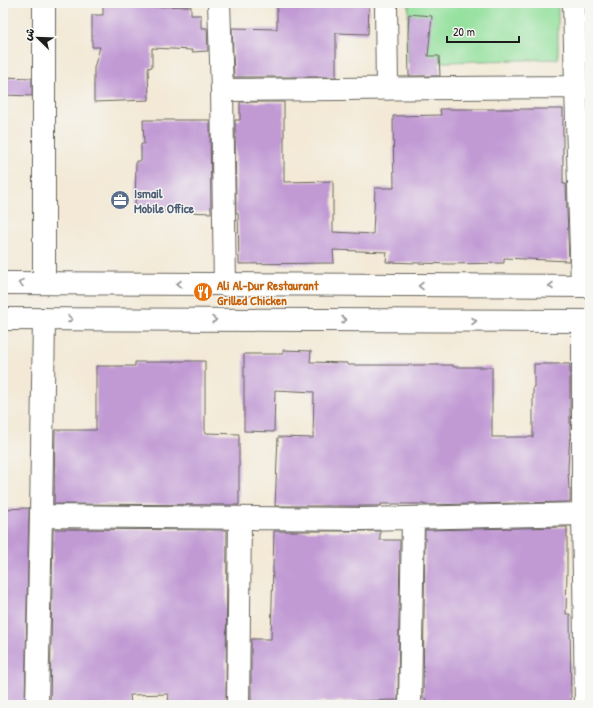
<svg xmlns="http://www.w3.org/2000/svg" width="593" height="708" font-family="'Patrick Hand','Playpen Sans Arabic',sans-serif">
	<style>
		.green { fill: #93e09c; stroke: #587e5c }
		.building { fill: #c19ad4 }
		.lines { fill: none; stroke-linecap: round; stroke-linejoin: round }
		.minor-casing { stroke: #67645d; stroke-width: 24 }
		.tertiary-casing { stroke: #67645d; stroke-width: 24 }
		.minor { stroke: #fff; stroke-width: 22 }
		.tertiary { stroke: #fff; stroke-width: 22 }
		.oneway { stroke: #999 }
		.labels { text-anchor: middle; stroke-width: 3; stroke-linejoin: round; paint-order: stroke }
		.service-label { font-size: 13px; font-weight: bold; fill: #4e5e75; stroke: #f6f6f2; text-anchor: start }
		.food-label { font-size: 13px; font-weight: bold; fill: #c56008; stroke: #f6f6f2; text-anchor: start }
	</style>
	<rect width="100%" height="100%" fill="#f6f6f2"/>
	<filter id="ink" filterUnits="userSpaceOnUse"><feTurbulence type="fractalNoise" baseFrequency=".025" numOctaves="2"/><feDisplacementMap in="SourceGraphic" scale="8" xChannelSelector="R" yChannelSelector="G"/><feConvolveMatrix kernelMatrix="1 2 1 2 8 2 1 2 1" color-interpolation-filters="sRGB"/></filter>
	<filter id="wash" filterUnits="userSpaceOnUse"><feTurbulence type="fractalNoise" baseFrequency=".012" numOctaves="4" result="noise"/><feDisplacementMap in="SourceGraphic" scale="16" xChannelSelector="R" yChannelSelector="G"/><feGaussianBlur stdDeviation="0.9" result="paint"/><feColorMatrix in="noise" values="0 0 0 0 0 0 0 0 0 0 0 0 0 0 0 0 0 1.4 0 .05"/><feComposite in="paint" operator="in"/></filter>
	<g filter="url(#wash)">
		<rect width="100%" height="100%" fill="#f3e9d6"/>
		<path class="green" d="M409,3H558V59L408,63L407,33Z"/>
		<g id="blocks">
			<path class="building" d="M103,3H152V7L191,6V15H201V28H207L208,51L192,52V50L152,48V67L148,68L149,100L94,102V68L100,47H92V15H103Z
				M277,3H369L368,34L336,33V77H234L232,28L277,29Z
				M409,14L432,16L428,56H439L440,76H409L408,33Z
				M3,77L32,78V96L3,95Z
				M240,102H284V182L333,181V232L373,234L375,188H394L393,116L441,115L440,109H563V184H566L569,261L504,258V263L449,264L386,262L387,252L333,250L334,263L239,264L238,213H236L235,120H240Z
				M143,120H210L211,213L135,210L136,161H141V144H144Z
				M283,350L311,351L310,362L347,363V365H453V367H492V437H533V387H534V364H570V433L568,469L569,489H570V502L424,505V504H381V506H275L278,437L313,438L314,392L275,390L274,432L244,431V354H283Z
				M174,361H205V433L239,434V505L54,504L55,430H96V366H135V362H174Z
				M29,508L25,705H3V509Z
				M567,527V572L566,614H570L571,705H426V699H423L425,530Z
				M53,529L227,530L226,705H169L168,694L130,695L131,705H50Z
				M274,531H380V540H400L398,700L319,702V703L251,702V639H271Z"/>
		</g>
	</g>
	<g filter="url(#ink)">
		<use href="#blocks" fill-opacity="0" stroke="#67645d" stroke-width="1"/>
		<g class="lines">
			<g class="minor-casing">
				<path id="minor" d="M219,3L222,90L225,285
					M386,3L387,89
					M574,3L576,87L582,286
					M222,90L576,87
					M44,283V3
					M583,321V514L586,705
					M41,516L364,519L583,514
					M37,705L41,516L44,319
					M238,705L240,518
					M410,705L413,518"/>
			</g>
			<g class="tertiary-casing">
				<path id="tertiary" d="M3,283L590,286
					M3,319L590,321"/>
			</g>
			<use href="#minor" class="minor"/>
			<use href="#tertiary" class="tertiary"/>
		</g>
		<defs><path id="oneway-chevron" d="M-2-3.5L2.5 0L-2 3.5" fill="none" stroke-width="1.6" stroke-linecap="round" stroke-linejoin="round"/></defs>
		<g class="oneway">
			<use href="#oneway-chevron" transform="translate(21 283) rotate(-180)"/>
			<use href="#oneway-chevron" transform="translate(179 284) rotate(-180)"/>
			<use href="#oneway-chevron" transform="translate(421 286) rotate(-180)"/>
			<use href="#oneway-chevron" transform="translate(551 286) rotate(-180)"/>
			<use href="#oneway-chevron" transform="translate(70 319)"/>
			<use href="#oneway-chevron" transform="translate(214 320)"/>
			<use href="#oneway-chevron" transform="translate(344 320)"/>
			<use href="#oneway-chevron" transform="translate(474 321)"/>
		</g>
	</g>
	<defs>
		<g id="office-disc" transform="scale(1)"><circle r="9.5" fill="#5c6f8a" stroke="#f6f6f2"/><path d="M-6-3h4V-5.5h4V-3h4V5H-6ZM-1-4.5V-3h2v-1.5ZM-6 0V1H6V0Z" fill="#fff"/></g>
		<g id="restaurant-disc" transform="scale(1)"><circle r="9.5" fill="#e8710a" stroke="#f6f6f2"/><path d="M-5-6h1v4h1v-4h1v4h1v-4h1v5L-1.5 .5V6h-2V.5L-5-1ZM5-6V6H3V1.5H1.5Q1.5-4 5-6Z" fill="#fff"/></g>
	</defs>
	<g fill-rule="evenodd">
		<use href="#office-disc" x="120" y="200"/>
		<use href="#restaurant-disc" x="203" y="292"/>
	</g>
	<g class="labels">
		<g class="service-label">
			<text x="134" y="198">Ismail<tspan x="134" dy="15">Mobile Office</tspan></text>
		</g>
		<g class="food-label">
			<text x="217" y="290">Ali Al-Dur Restaurant<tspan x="217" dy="15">Grilled Chicken</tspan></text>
		</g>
	</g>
	<rect width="593" height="708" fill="none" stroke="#f6f6f2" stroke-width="16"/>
	<g transform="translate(38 38) rotate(293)" stroke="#f6f6f2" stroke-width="3" paint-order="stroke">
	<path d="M0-3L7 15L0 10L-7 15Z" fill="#1c1c1c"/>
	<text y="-6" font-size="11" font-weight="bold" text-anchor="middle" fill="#1c1c1c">ش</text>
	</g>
	<path d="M447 36v6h72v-6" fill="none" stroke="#1c1c1c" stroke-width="2"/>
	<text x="453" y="36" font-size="12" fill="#1c1c1c" stroke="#f6f6f2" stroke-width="3" paint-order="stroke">20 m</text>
</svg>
